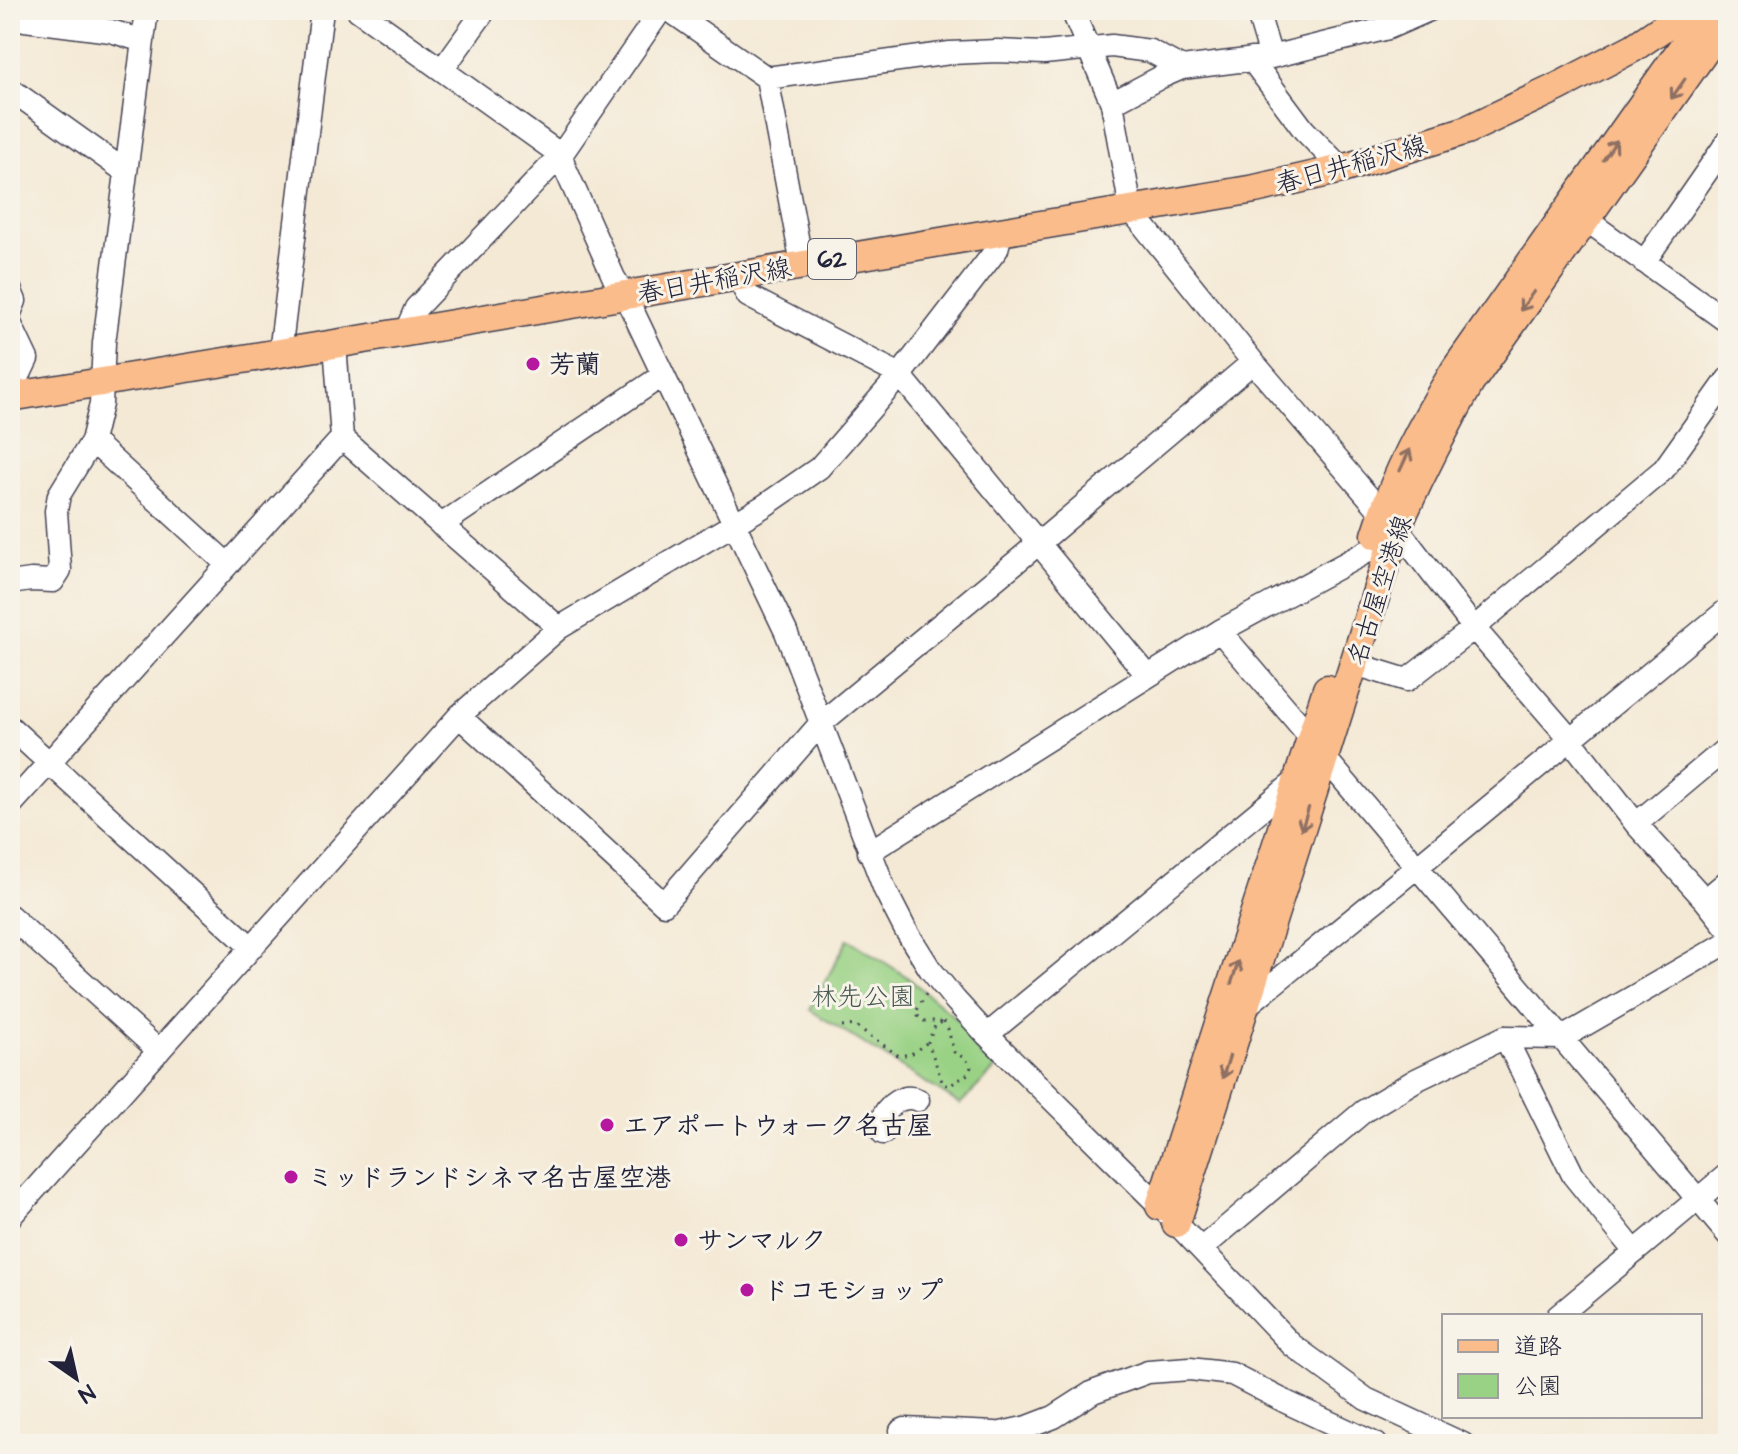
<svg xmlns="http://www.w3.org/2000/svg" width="1738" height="1454" font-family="'Architects Daughter','Klee One',sans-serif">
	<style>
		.green { fill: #9ad285; stroke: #5e7a60; stroke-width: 2 }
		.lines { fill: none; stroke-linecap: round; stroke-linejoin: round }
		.minor-casing { stroke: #424052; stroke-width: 25 }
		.major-casing { stroke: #424052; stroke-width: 31 }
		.path { stroke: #424052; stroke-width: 3; stroke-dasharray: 2 6; stroke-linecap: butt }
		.minor { stroke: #fff; stroke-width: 22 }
		.major { stroke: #fabc8b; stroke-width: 28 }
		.oneway { stroke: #8e6f63 }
		.poi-dot { fill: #b5179e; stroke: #f7f3e8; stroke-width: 3 }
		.labels { text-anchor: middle; stroke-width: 6; stroke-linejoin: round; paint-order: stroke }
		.shield { fill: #f7f3e8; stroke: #62616f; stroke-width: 2 }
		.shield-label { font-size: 24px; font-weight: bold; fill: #22223b }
		.street-label { font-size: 26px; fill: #22223b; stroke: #f7f3e8 }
		.poi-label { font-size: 26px; font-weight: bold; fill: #22223b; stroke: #f7f3e8; text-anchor: start }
		.park-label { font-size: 26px; fill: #465751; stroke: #f7f3e8 }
	</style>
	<rect width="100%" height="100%" fill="#f7f3e8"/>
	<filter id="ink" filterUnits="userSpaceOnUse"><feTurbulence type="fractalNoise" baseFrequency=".0125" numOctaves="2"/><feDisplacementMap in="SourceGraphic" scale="16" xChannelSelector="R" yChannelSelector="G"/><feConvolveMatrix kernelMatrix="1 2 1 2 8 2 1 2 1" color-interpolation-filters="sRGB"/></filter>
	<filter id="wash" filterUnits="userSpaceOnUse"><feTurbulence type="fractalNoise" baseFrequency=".006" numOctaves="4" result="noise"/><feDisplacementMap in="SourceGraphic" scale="32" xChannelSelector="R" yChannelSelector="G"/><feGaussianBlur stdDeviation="1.8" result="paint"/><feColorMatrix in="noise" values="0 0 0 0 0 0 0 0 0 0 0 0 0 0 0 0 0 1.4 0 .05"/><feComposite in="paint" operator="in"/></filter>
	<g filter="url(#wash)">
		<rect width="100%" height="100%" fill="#f4e9d5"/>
		<path class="green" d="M848,939L906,976L951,1014L1002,1062L960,1104L810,1010Z"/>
	</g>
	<g filter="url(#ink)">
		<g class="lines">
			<g class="minor-casing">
				<path id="minor" d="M358,10L561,155L416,308L406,331
					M661,10L561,155L565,168L614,278L625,295L786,632L885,890L905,929L930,969L955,1000L987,1035L1160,1206L1292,1345L1366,1399L1463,1444
					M669,10L767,78L950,53L997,51L1044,53L1112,46L1150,51L1182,68
					M1072,10L1112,103
					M1257,10L1271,57
					M25,20L111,31L143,41
					M1251,59L1304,130L1342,169
					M442,70L485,10
					M767,78L802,264
					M10,89L126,172
					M1585,219L1728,322
					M1644,262L1728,141
					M736,275L748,296L900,375L1148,676
					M10,289L15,301L10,313
					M10,323L27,359L17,380L18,395
					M280,353L322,10
					M342,438L559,628
					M92,441L227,564
					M1383,514L1253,362L1131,210L1112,103L1161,77L1182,68L1271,57L1388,28L1429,10
					M441,525L663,375
					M1397,528L1474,628L1570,739L1636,824L1705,900L1728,929
					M10,583L31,580L53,581L60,570L56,511L59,495L92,441L101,404L104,343L147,10
					M1220,631L1311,738
					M1355,664L1407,680L1474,628L1664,469L1728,379
					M459,716L559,628L764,506L819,468L900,375L997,249L1001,233
					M10,727L251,947
					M1325,758L1728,1235
					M10,806L342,438L335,344
					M1636,824L1728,747
					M869,852L1220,631L1372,549
					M1705,900L1728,881
					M10,916L159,1051
					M1245,1007L1418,866L1728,609
					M987,1035L1297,780
					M1505,1037L1573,1175L1635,1252
					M883,1133C882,1129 881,1124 882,1120C886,1105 904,1093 918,1100
					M10,1217L459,716L664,904L820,724L1039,543L1253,362
					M1201,1249L1364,1111L1416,1080L1505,1037L1562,1038L1728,942
					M1558,1316L1728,1174
					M907,1444L902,1441L901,1431L905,1429L995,1433
					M977,1444L980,1440L1001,1433L1028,1427L1054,1417L1093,1392L1148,1372L1190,1369L1232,1374L1286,1402L1376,1444"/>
			</g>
			<g class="major-casing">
				<path id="major" d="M10,397L335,344L1255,189L1342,169L1467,130L1558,87L1633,48L1689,10
					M1376,535C1395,475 1422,424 1455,370L1709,10
					M1160,1206L1327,689
					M1176,1223L1397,528C1419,478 1443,431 1470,383L1723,25"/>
			</g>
			<path class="path" d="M926,994L917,1010L918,1016L924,1021H940
				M944,1021L948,1029L954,1052L966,1059L971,1067L968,1074L949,1086L943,1084L928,1042L935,1026Z
				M842,1027L855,1025L899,1056L911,1054L928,1042"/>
			<use href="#minor" class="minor"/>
			<use href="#major" class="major"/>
		</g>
		<defs><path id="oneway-shaft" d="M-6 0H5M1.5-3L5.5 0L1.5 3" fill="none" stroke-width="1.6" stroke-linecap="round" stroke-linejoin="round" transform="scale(2)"/></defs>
		<g class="oneway">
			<use href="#oneway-shaft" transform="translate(1678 89) rotate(125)"/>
			<use href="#oneway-shaft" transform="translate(1610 150) rotate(-55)"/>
			<use href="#oneway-shaft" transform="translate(1527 301) rotate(125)"/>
			<use href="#oneway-shaft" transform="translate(1405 460) rotate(-65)"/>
			<use href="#oneway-shaft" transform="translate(1305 819) rotate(108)"/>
			<use href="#oneway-shaft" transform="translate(1235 972) rotate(-72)"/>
			<use href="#oneway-shaft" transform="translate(1226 1067) rotate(108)"/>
		</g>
	</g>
	<g class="poi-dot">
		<circle cx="533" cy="364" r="8"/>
		<circle cx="607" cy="1125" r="8"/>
		<circle cx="291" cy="1177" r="8"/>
		<circle cx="681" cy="1240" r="8"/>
		<circle cx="747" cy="1290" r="8"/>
	</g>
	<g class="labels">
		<rect class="shield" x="808" y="239" width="48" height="40" rx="6"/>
		<g class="shield-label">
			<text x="832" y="267">62</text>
		</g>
		<g class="street-label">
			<text transform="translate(1351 164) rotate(-15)" y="9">春日井稲沢線</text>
			<text transform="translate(714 280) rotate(-10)" y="9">春日井稲沢線</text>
			<text transform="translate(1379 590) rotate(-72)" y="9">名古屋空港線</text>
		</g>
		<g class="poi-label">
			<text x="549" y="373">芳蘭</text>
			<text x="623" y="1134">エアポートウォーク名古屋</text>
			<text x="307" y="1186">ミッドランドシネマ名古屋空港</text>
			<text x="697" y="1249">サンマルク</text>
			<text x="763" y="1299">ドコモショップ</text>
		</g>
		<g class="park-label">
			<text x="863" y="1005">林先公園</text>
		</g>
	</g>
	<rect width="1738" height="1454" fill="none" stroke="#f7f3e8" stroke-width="40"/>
	<rect x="1442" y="1314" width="260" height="104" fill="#f7f3e8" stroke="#a29fa3" stroke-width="2"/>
	<rect x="1458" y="1340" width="40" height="12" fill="#fabc8b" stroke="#a29fa3" stroke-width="2"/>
	<text x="1514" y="1354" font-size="24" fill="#22223b">道路</text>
	<rect x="1458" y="1374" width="40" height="24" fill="#9ad285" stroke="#a29fa3" stroke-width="2"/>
	<text x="1514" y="1394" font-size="24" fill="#22223b">公園</text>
	<g transform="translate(76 1378) rotate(146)" stroke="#f7f3e8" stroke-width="6" paint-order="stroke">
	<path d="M0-6L14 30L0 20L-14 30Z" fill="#22223b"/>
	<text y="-12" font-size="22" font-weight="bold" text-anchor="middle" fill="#22223b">N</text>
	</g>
</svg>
